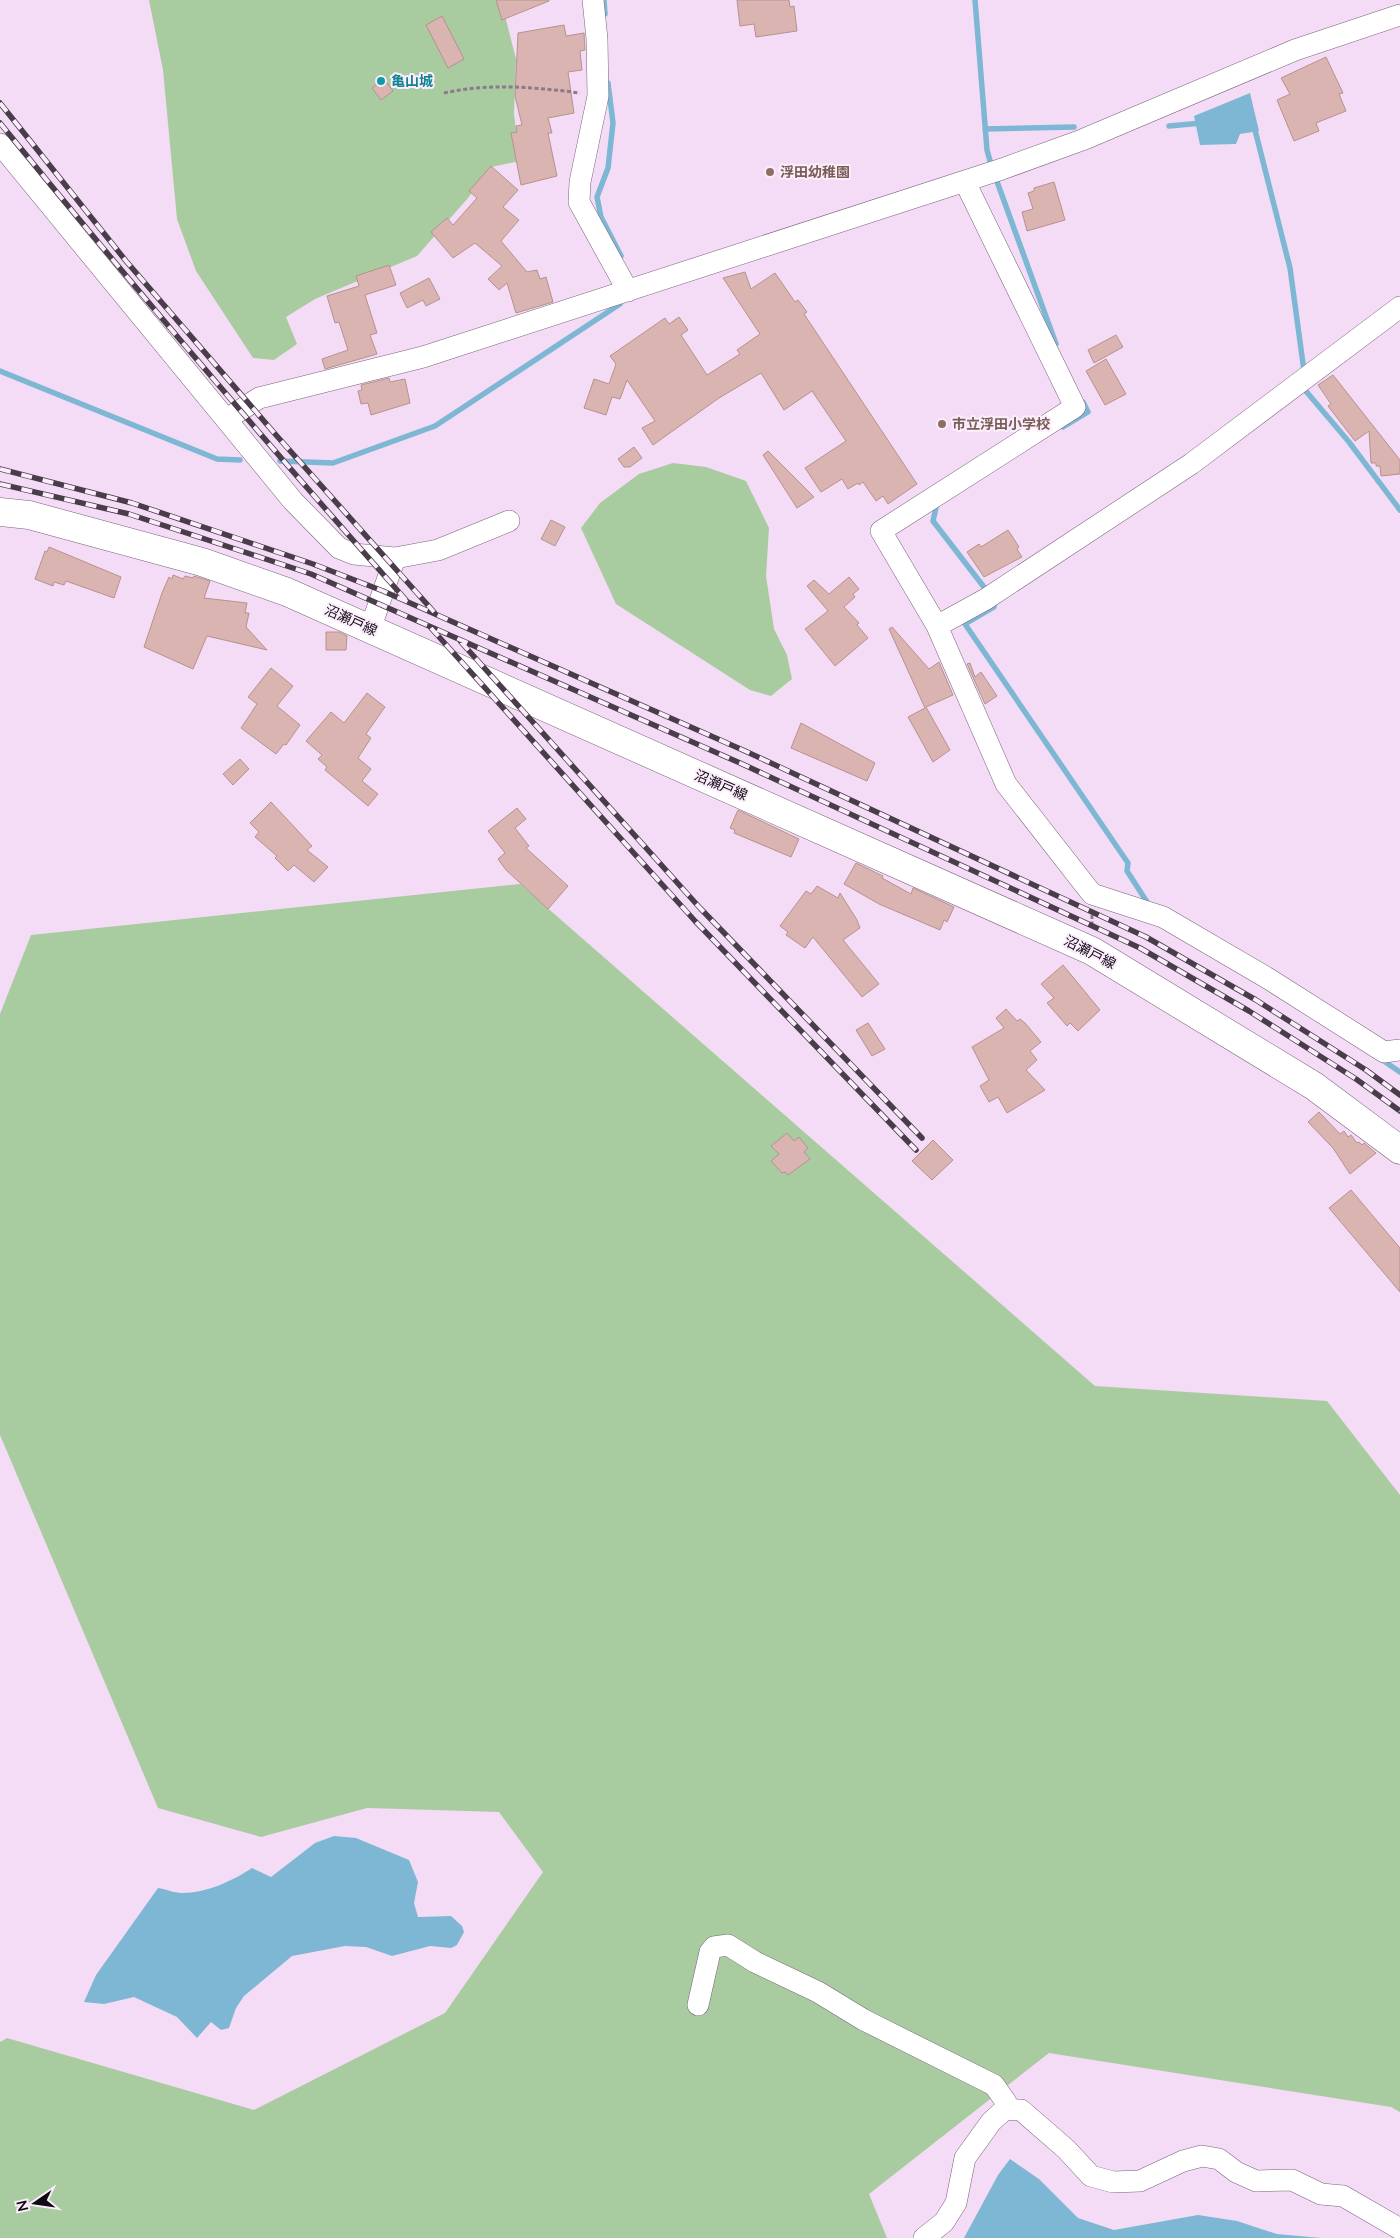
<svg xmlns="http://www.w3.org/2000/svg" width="1400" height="2238" font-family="Lato,'Noto Sans JP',sans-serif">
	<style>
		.green { fill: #a9cba0 }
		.water { fill: #7db7d3 }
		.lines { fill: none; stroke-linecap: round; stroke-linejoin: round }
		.stream { stroke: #7db7d3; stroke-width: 5.5 }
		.building { fill: #dab4b0; stroke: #b6918e }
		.minor-casing { stroke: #79637a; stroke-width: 22 }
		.major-casing { stroke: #79637a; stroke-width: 29 }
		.path { stroke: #8b7a8c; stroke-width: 3; stroke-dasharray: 4 2.5; stroke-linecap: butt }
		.minor { stroke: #fff; stroke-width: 21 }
		.major { stroke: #fff; stroke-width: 28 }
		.rail-casing { stroke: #493d4a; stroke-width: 5.5 }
		.rail { stroke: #fcedfd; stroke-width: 4; stroke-dasharray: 11; stroke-linecap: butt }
		.culture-dot { fill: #0f9aa8; stroke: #fcedfd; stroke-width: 2 }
		.education-dot { fill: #8d6e63; stroke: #fcedfd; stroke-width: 2 }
		.labels { text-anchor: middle; stroke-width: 4; stroke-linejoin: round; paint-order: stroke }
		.culture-label { font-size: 14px; font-weight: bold; fill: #0d838f; stroke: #fcedfd; text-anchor: start }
		.education-label { font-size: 14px; font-weight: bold; fill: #785e54; stroke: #fcedfd; text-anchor: start }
		.street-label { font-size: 14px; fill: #110912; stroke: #fcedfd }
	</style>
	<rect width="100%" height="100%" fill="#f5dcf6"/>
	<path class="green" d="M149,0H501L516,59L514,114L520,161L491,167L468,198L417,256L315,299L286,317L297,344L274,360L253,358L196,271L177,219L163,70Z
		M673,463L706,467L746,481L769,528L766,576L774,629L787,655L792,679L771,696L750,690L616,604L581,528L600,503L639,474Z
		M520,884L1095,1386L1327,1401L1400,1495V2112L1391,2107L1049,2053L869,2194L887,2238H0V2042L7,2038L254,2110L445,2013L543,1872L499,1812L367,1808L261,1837L158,1808L0,1435V1014L31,935Z"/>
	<path class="water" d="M1250,93L1259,131L1240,134L1236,144L1200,145L1194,116Z
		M334,1836L356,1838L409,1860L418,1882L414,1903L418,1917L451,1916L462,1926L464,1932L457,1945L451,1948L430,1946L392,1956L366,1947L345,1946L292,1956L244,1996L236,2008L229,2028L221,2030L211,2022L197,2038L177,2017L134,1997L104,2004L84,2002L96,1975L158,1888C166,1889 174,1893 182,1893C207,1893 232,1881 252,1868L271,1877L315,1843Z
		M1010,2159L1039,2179L1078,2218L1114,2230L1198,2215L1237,2221L1277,2234L1321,2238H964L998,2175Z"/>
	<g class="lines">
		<path class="stream" d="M604,0L605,14
			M975,0L987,150L992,168
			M608,83L613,123L608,168L597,197L601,217L621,256
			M1169,126L1202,123
			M1254,126L1290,268L1304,371
			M985,129L1074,127
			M995,176L1056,344
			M0,371L217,459L240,460
			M1305,390L1349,442L1400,510
			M1063,427L1088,412L1083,402
			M280,461L333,463L435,426L620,304
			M937,503L933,521L987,591
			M995,602L994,607L965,624L1128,863L1127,871L1147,902
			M1381,1059L1400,1072"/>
	</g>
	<path class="building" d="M496,0H549V1L502,20Z
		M737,0H789L790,7L794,6L797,31L756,37L754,24L740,26Z
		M442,16L464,59L448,68L426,25Z
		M564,25L566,36L584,33L585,50L580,51L582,70L568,72L574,113L548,118L552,133H548L557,176L521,185L511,133L517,132L516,126L522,125L515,96L518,33Z
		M1326,57L1343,93L1339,94L1346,111L1316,123L1319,131L1294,141L1277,100L1290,94L1281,78Z
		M384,79L393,91L381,100L372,88Z
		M491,166L518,190L503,207L519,220L501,241L527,272L537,270L540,279L546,277L553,302L516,313L507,283L499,290L488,279L502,266L475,243L453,258L431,232L447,218L453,225L477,198L469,191Z
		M1054,182L1065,220L1027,231L1022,212L1033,209L1028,193L1034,191V188Z
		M389,265L396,285L365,295L377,333L370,335L377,354L325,369L322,359L348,350L339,322L335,323L327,296L359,286L356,276Z
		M745,272L751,289L775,273L795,302L798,300L807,312L804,314L917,484L888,504L883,496L876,501L863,482L859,485L858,483L848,489L842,479L821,492L805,468L846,441L812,391L784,410L761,373L719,398L653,445L642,428L655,421L627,380L620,399L612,397L606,415L584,408L594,379L609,384L616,364L610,356L665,318L669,324L679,317L688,330L681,335L707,375L740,354L737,350L760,334L723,278Z
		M429,278L440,299L426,306L423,300L407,308L400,293Z
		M1116,335L1123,347L1094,363L1088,350Z
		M1106,359L1126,394L1105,405L1086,371Z
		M1333,375L1400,460V474L1381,476L1380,466H1376V463H1371L1369,431L1355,441L1328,406L1331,404L1318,385Z
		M389,378L390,382L405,379L410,403L371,415L368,403L361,404L358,391L362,390L361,385Z
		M634,447L642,458L630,467H624L618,459Z
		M768,451L814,497L797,508L763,455Z
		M551,520L565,527L555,546L541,539Z
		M1008,530L1019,547L1017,549L1022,557L984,577L967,552L979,544L981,547Z
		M49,547L121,577L114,598L66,581L64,585L54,582L53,586L35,579L45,551L47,552Z
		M173,575L183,579L185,576L193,578L194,576L210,581L204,598L247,603L245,613H249L246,627L267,650L207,636L193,669L144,647L162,593L169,577L172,579Z
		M849,577L859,589L853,594L855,597L844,607L859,623L857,625L868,638L835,666L805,629L828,611L807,586L814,580L829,594Z
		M892,627L929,669L939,662L953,695L926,707L950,750L933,762L908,717L925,708L889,629Z
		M326,632H339L347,636L346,650H326Z
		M970,663L975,677L981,672L997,696L985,704L967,664Z
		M271,668L293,686L277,706L300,725L286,745L284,744L276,754L241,728L257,704L248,697Z
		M367,693L385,707L366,734L371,738L358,758L371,769L362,781L378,794L368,806L325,770L327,767L318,759L322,755L306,741L331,712L344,723Z
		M801,723L875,763L867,781L791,748Z
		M240,759L249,769L233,785L223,774Z
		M271,802L312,846L307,850L328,867L314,882L294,865L288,871L275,858L277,856L255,837L259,832L250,823Z
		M517,808L526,819L515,828L529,846L526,848L568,886L548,909L506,870L498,859L505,853L488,831Z
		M738,810L799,839L791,857L734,833L735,830L730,828Z
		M856,863L883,876L882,878L911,894L913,888L954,907L947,922L944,920L940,930L879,904L844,884Z
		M817,886L838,898L840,893L857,920L860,928L843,940L879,984L862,997L813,937L805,948L786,935L788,932L780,926L806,891L811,894Z
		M1063,965L1100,1010L1078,1031L1070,1023L1067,1026L1047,1003L1054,998L1041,984Z
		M1006,1009L1017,1021L1020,1019L1025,1023L1041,1042L1030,1051L1037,1060L1026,1070L1045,1090L1007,1113L998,1097L989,1102L980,1086L989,1080L972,1047L1004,1028L996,1018Z
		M868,1023L885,1049L872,1056L856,1030Z
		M1319,1112L1340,1134L1344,1131L1348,1137L1351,1135L1357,1143L1359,1142L1362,1145L1364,1143L1376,1153L1350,1174L1333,1148L1308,1122Z
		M787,1133L794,1141L799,1137L808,1148L804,1152L810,1159L788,1175L785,1172L782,1173L771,1161L779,1154L771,1146Z
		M933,1140L953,1160L932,1180L912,1161Z
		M1351,1190L1400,1248V1292L1329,1208Z"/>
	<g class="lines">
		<g class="minor-casing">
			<path id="minor" d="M593,0L597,39L598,96L580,182L579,202L628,291
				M0,144L293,501L339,548L354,554L395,558L438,550L509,521
				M965,182L1075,407L881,531L937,626L1006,784L1092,894L1163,917L1269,979L1384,1052L1400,1050
				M227,419L259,398L423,357L1002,169L1082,140L1295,50L1400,15
				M937,626L986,599L1191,464L1400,307
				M370,629L395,558
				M698,2005L710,1952L714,1947L728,1945L755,1962L818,1992L864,2020L994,2085L1006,2102L1005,2109
				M924,2238L944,2222L956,2203L965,2158L991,2122L1005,2109L1021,2110L1066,2149L1091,2176L1113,2182L1140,2181L1183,2161L1202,2156L1219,2159L1236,2172L1256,2181L1292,2180L1321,2194L1343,2196L1400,2229"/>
		</g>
		<g class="major-casing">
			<path id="major" d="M0,512L29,515L202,562L287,592L1092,951L1314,1086L1400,1150"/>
		</g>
		<path class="path" d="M444,93C488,83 534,87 580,93
			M1092,915V928"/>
		<use href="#minor" class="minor"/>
		<use href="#major" class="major"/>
		<g class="rail-casing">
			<path id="rail" d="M0,103L126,261L276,435L434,612
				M0,123C132,285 267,444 406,600
				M0,469L132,503L313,564L383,591L745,751L1146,937L1256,1000L1366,1070L1400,1095
				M0,484L129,514L311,574L740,763L1140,948L1249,1011L1356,1079L1400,1111
				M431,628L695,921L916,1150
				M461,642L700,908L922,1138"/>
		</g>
		<use href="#rail" class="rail"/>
	</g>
	<circle class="culture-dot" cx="381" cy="81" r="5"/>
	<g class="education-dot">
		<circle cx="770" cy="172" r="5"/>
		<circle cx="942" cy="424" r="5"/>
	</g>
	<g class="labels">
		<g class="culture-label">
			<text x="391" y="86">亀山城</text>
		</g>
		<g class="education-label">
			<text x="780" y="177">浮田幼稚園</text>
			<text x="952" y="429">市立浮田小学校</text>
		</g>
		<g class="street-label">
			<text transform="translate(351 620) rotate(24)" y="5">沼瀬戸線</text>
			<text transform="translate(721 785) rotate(23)" y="5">沼瀬戸線</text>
			<text transform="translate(1090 952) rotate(27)" y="5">沼瀬戸線</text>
		</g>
	</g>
	<g transform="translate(35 2203) rotate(257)" stroke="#fcedfd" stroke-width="4" paint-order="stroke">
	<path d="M0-4L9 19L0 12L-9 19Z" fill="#110912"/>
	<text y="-8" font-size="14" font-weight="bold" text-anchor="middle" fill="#110912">N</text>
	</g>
</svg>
